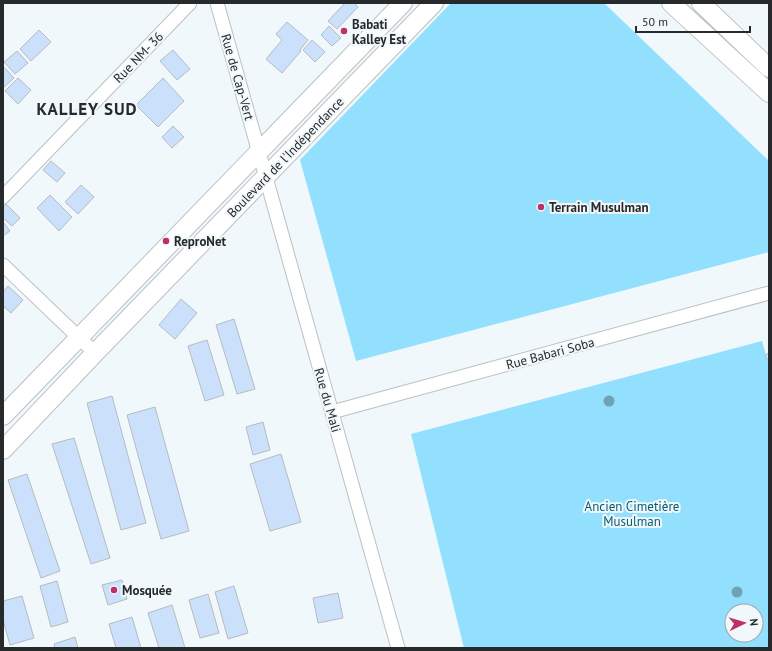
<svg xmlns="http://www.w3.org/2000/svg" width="772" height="651" font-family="'PT Sans',sans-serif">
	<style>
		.green { fill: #92dffe; fill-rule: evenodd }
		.building { fill: #cbe1fb; stroke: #b6bbc0 }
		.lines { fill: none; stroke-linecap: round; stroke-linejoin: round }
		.minor-casing { stroke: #bac1c4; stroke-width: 15 }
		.secondary-casing { stroke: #bac1c4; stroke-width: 20 }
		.minor { stroke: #fff; stroke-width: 13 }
		.secondary { stroke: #fff; stroke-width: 18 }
		.tree { fill: #6fa2b2 }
		.poi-dot { fill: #be3166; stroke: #f1f8fb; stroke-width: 1.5 }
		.labels { text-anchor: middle; stroke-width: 4; stroke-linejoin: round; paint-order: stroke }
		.poi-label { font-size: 13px; font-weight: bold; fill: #272a2b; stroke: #f1f8fb; text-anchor: start }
		.street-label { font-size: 13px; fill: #272a2b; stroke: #f1f8fb }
		.park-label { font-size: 13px; fill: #045c76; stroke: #f1f8fb }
		.district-label { font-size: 17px; font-weight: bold; letter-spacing: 1px; fill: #272a2b; stroke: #f1f8fb }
	</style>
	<rect width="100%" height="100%" fill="#f1f8fb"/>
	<path class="green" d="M451,3H604L769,161V252L356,361L300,160Z
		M762,341L769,365V648H464L411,434ZM732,611H756V635H732Z"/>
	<path class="building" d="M345,3H354L358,7L337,29L328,21Z
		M287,22L308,40L300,50L301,51L282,73L266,59L282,40L276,34Z
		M329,26L341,38L332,46L321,35Z
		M39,30L51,42L31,61L20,49Z
		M312,40L325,52L315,62L303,50Z
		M173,50L190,69L177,80L160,61Z
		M17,51L28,63L15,74L4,62Z
		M3,66L14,78L3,88Z
		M18,78L31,90L18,104L5,91Z
		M163,78L184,101L158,127L136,105Z
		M173,126L184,137L172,148L162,137Z
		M51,161L65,173L57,182L43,170Z
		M81,185L94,197L78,214L65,202Z
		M50,195L72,217L59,231L37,208Z
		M6,204L20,218L12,226L3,218V208Z
		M3,222L10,231L3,236Z
		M8,286L23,300L11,313L3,306V292Z
		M181,299L197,313L175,339L159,325Z
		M234,319L255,389L237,394L216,325Z
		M207,340L224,395L205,401L188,346Z
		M769,352V361L765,356Z
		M112,396L146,523L121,530L87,403Z
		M155,407L189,531L161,539L127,415Z
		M263,422L270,450L253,455L246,427Z
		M74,438L110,558L91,564L52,444Z
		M281,454L301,522L270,531L250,464Z
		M27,474L60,571L41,578L8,480Z
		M122,580L127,599L108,605L102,585Z
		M57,581L68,622L51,627L40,586Z
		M234,586L248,633L228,639L215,592Z
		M338,593L343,618L318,623L313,598Z
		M208,594L219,633L200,638L189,600Z
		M22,596L34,638L10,645L3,620V601Z
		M172,605L185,648H159L148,613Z
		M132,617L141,648H116L109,624Z
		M75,637L78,648H55L54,644Z"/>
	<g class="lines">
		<g class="minor-casing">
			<path id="minor" d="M217,3L398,648
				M3,197L190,3
				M3,265L95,353
				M332,412L769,293"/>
		</g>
		<g class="secondary-casing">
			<path id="secondary" d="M671,3L769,93
				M701,3L769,68
				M3,416L403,3
				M3,450L95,353L434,3"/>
		</g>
		<use href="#minor" class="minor"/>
		<use href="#secondary" class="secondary"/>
	</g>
	<g class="tree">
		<circle cx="609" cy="401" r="5.5"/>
		<circle cx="737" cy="592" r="5.5"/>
	</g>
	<g class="poi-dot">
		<circle cx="344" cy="31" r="4"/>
		<circle cx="541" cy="207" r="4"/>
		<circle cx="166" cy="241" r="4"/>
		<circle cx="114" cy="590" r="4"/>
	</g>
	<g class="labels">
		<g class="poi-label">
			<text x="352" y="29">Babati<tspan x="352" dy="15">Kalley Est</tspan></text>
			<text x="549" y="212">Terrain Musulman</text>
			<text x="174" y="246">ReproNet</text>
			<text x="122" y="595">Mosquée</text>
		</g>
		<g class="street-label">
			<text transform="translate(138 57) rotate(-46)" y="5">Rue NM- 36</text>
			<text transform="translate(238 77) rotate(74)" y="5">Rue de Cap-Vert</text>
			<text transform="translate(285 157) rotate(-46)" y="5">Boulevard de l'Indépendance</text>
			<text transform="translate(550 353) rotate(-15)" y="5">Rue Babari Soba</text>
			<text transform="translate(328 400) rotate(74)" y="5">Rue du Mali</text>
		</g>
		<g class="park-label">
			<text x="632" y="511">Ancien Cimetière<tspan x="632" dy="15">Musulman</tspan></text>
		</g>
		<g class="district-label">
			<text x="87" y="115">KALLEY SUD</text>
		</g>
	</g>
	<rect width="772" height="651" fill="none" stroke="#272a2b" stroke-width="8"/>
	<g transform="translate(744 623) rotate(85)"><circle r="19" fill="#f1f8fb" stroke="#a0a6a8"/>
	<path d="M0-3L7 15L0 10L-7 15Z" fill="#be3166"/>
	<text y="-6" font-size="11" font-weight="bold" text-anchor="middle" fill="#272a2b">N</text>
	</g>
	<path d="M636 26v6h114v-6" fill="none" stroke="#272a2b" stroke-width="2"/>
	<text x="642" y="26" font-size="12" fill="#272a2b" stroke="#f1f8fb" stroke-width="3" paint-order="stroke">50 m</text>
</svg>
